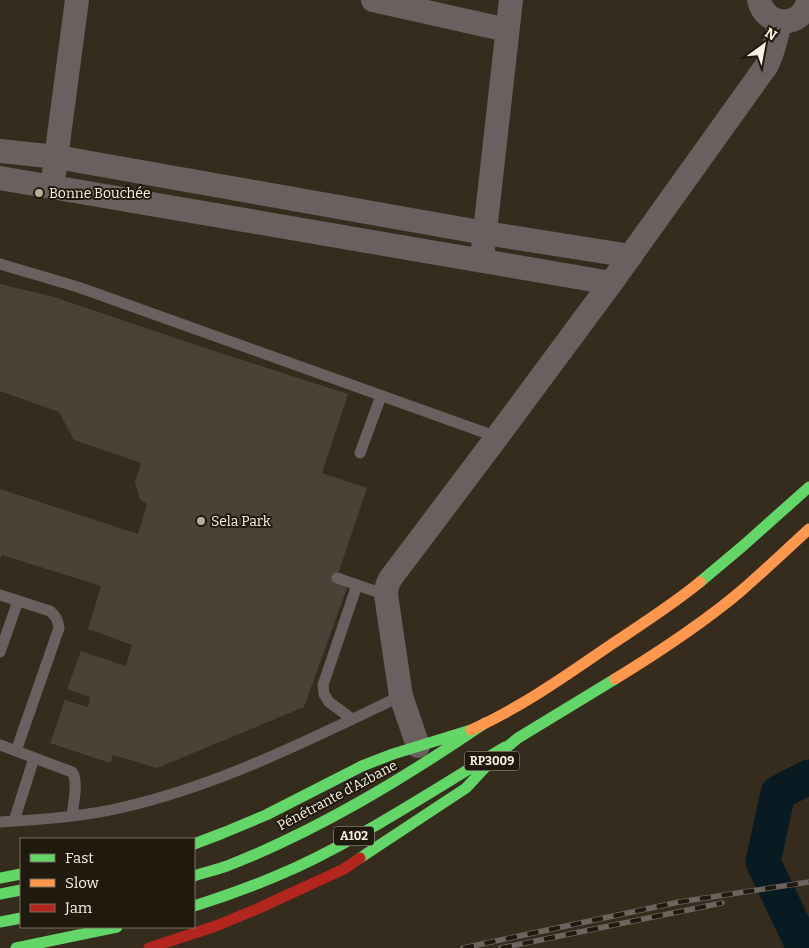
<svg xmlns="http://www.w3.org/2000/svg" width="809" height="948" font-family="Bitter,serif">
	<style>
		.lines { fill: none; stroke-linecap: round; stroke-linejoin: round }
		.river { stroke: #081b22; stroke-width: 35 }
		.building { fill: #494236 }
		.lane { stroke: #69605f; stroke-width: 11 }
		.street { stroke: #69605f; stroke-width: 24 }
		.fast { stroke: #63d668; stroke-width: 11 }
		.slow { stroke: #ff974d; stroke-width: 11 }
		.jam { stroke: #b3261e; stroke-width: 11 }
		.rail-casing { stroke: #6d645f; stroke-width: 5.5 }
		.rail { stroke: #20190d; stroke-width: 4; stroke-dasharray: 11; stroke-linecap: butt }
		.poi-dot { fill: #b7ad9d; stroke: #20190d; stroke-width: 2 }
		.labels { text-anchor: middle; stroke-width: 4; stroke-linejoin: round; paint-order: stroke }
		.shield { fill: #20190d; stroke: #bab1a1; stroke-width: 1 }
		.shield-label { font-size: 12px; font-weight: bold; fill: #fcf2e1 }
		.poi-label { font-size: 14px; fill: #fcf2e1; stroke: #20190d; text-anchor: start }
		.street-label { font-size: 14px; fill: #fcf2e1; stroke: #20190d }
	</style>
	<rect width="100%" height="100%" fill="#362c1e"/>
	<g class="lines">
		<path class="river" d="M804,948L763,862L778,793L809,777"/>
	</g>
	<path class="building" d="M0,284L54,297L205,348L348,394L322,473L367,488L335,583L347,588L304,707L157,768L113,755L110,763L50,743L65,700L88,707L90,697L67,689L81,651L126,666L132,645L88,629L101,586L2,555L0,560V489L138,534L147,504L140,499L135,482L141,463L74,440L59,412L0,391Z"/>
	<g class="lines">
		<path class="lane" d="M0,264L78,287L497,437
			M360,453L381,396
			M337,578L386,595
			M0,595L50,611C56,616 58,620 59,628L16,751
			M0,652L18,601
			M352,719L329,702L324,694L323,685L357,585
			M0,745L72,772C79,781 73,805 72,816
			M14,821L34,758
			M0,822C40,820 81,817 120,808C219,786 310,739 401,696"/>
		<path class="street" d="M373,0L507,30
			M759,0C765,28 803,29 808,0
			M0,151L57,157L485,233L631,256
			M54,173L77,0
			M0,178L611,283
			M483,249L511,0
			M418,746L401,696L386,595L387,586L390,579L497,437L611,283L767,65C774,50 777,37 780,21"/>
		<path class="fast" d="M700,582L744,545L809,487
			M194,844L223,833L266,815L362,766L393,754L471,730
			M360,858L466,788L494,758L518,738L615,679
			M194,876C205,872 216,870 227,866C319,830 404,778 485,723
			M0,878L21,874
			M0,894L21,890
			M194,906C229,895 264,882 297,867C369,833 437,788 505,747
			M0,922L21,918
			M16,948L117,927"/>
		<path class="slow" d="M615,679C659,652 702,624 741,591C764,571 786,550 809,529
			M471,730C522,707 567,675 612,644C642,624 672,605 700,582"/>
		<path class="jam" d="M149,948L216,926L257,909L344,869L360,858"/>
		<g class="rail-casing">
			<path id="rail" d="M463,948L679,902L809,882
				M501,948L722,903"/>
		</g>
		<use href="#rail" class="rail"/>
	</g>
	<g class="poi-dot">
		<circle cx="39" cy="193" r="5"/>
		<circle cx="201" cy="521" r="5"/>
	</g>
	<g class="labels">
		<g class="shield">
			<rect x="464.5" y="751.5" width="55" height="19" rx="4"/>
			<rect x="334" y="826.5" width="40" height="19" rx="4"/>
		</g>
		<g class="shield-label">
			<text x="492" y="765">RP3009</text>
			<text x="354" y="840">A102</text>
		</g>
		<g class="poi-label">
			<text x="49" y="198">Bonne Bouchée</text>
			<text x="211" y="526">Sela Park</text>
		</g>
		<g class="street-label">
			<text transform="translate(337 795) rotate(-28)" y="5">Pénétrante d'Azbane</text>
		</g>
	</g>
	<rect x="20" y="838" width="175" height="90" fill="#20190d" stroke="#787062"/>
	<rect x="30" y="854" width="25" height="8" fill="#63d668" stroke="#787062"/>
	<text x="65" y="863" font-size="15" fill="#fcf2e1">Fast</text>
	<rect x="30" y="879" width="25" height="8" fill="#ff974d" stroke="#787062"/>
	<text x="65" y="888" font-size="15" fill="#fcf2e1">Slow</text>
	<rect x="30" y="904" width="25" height="8" fill="#b3261e" stroke="#787062"/>
	<text x="65" y="913" font-size="15" fill="#fcf2e1">Jam</text>
	<g transform="translate(764 45) rotate(32)" stroke="#20190d" stroke-width="4" paint-order="stroke">
	<path d="M0-4L9 19L0 12L-9 19Z" fill="#fcf2e1"/>
	<text y="-8" font-size="14" font-weight="bold" text-anchor="middle" fill="#fcf2e1">N</text>
	</g>
</svg>
